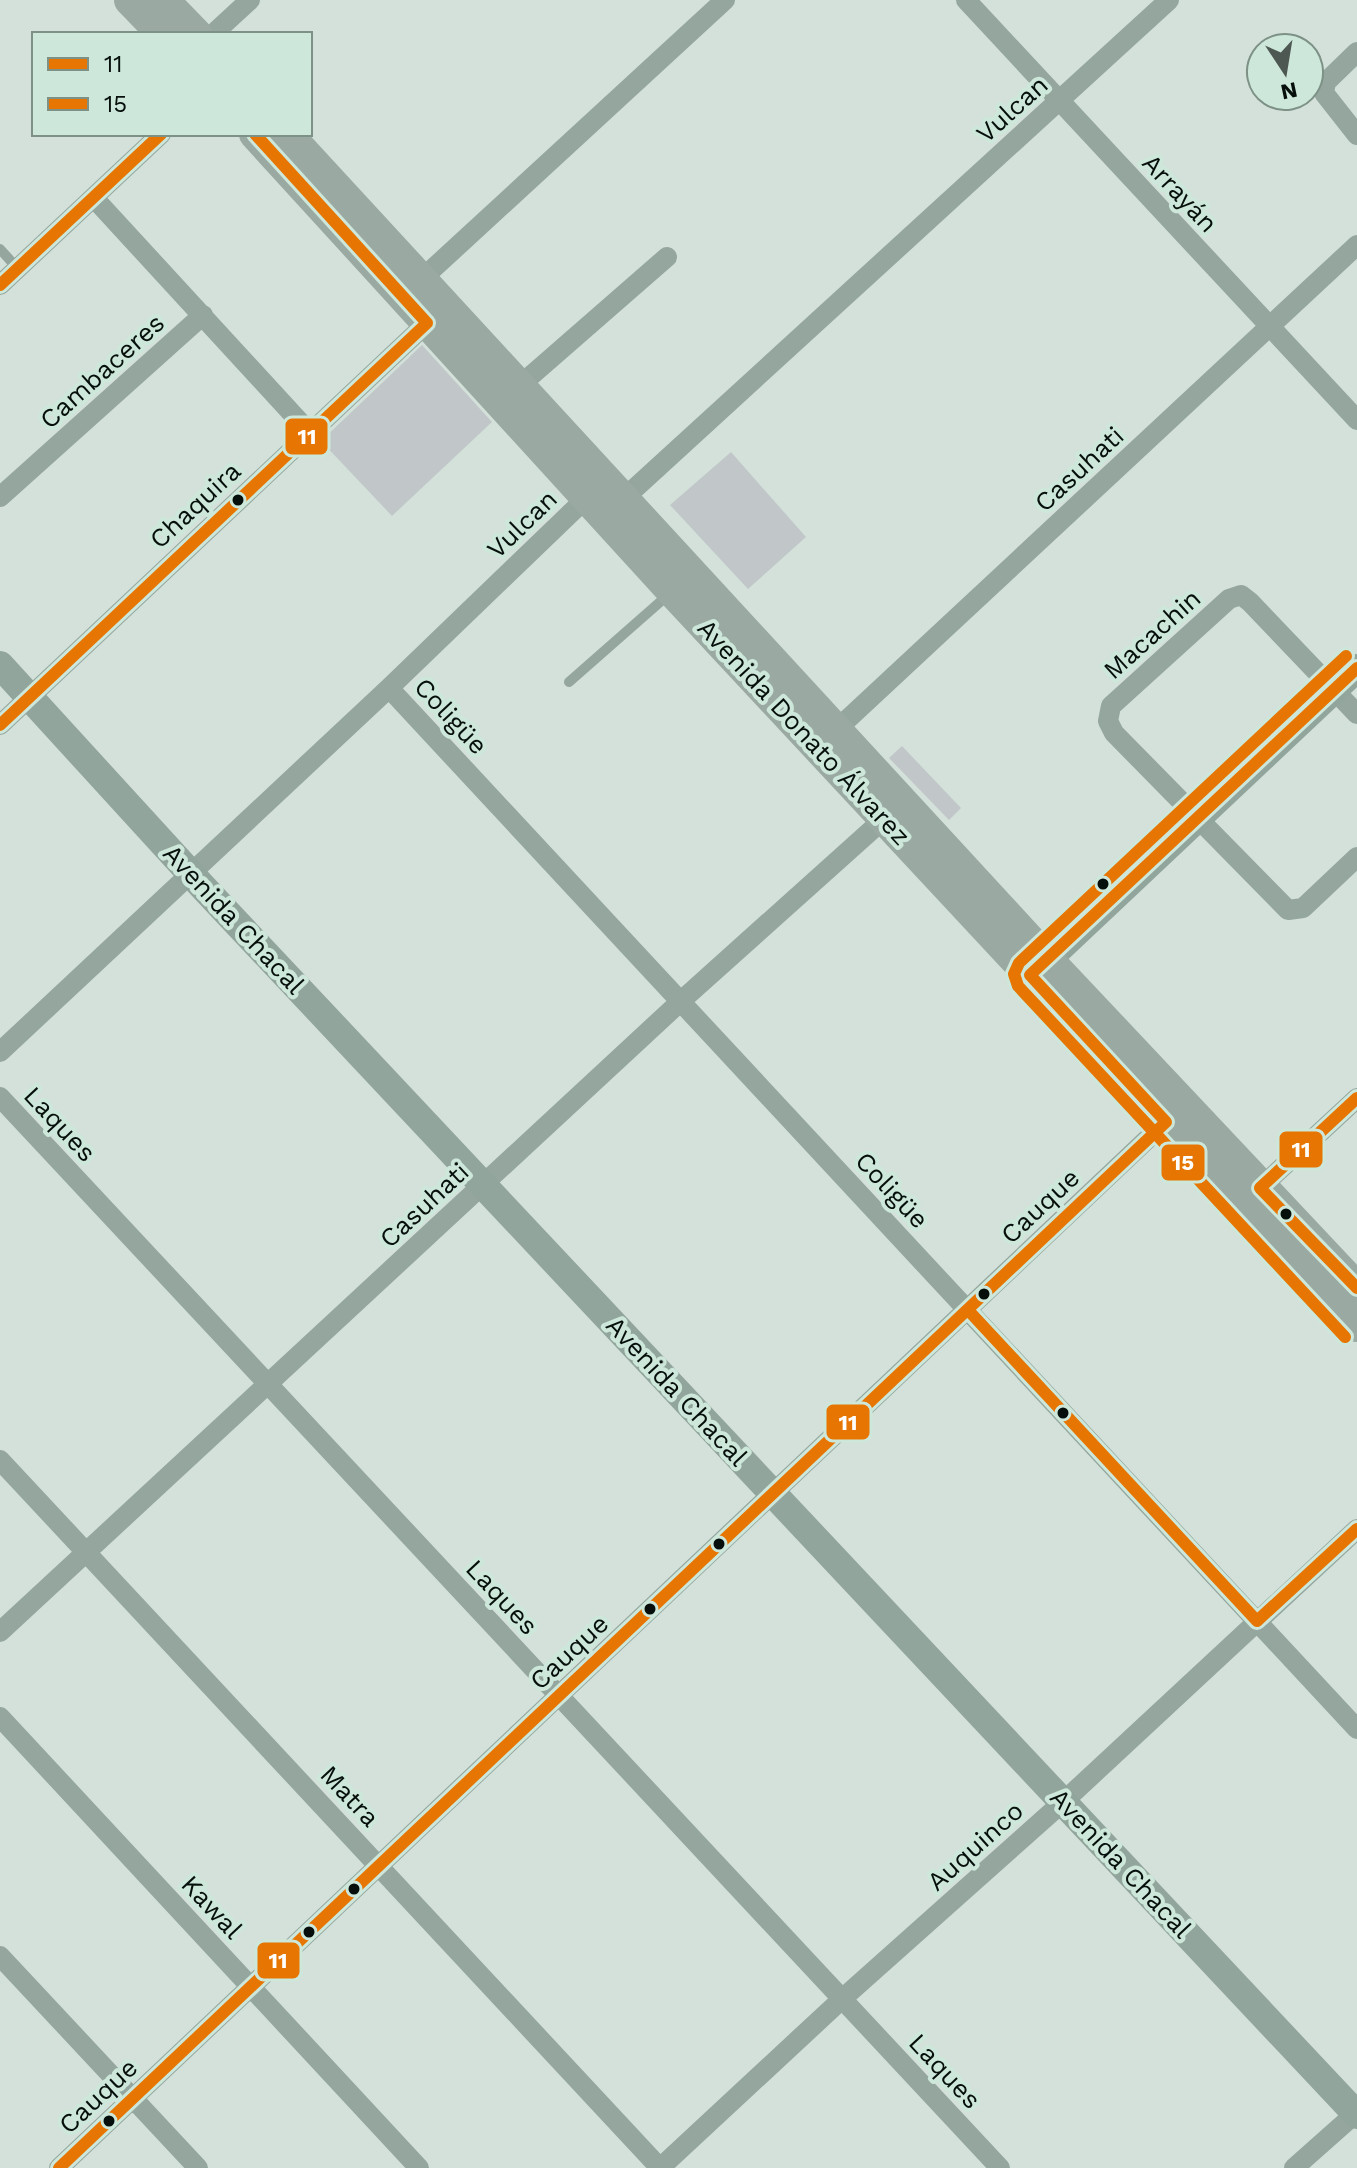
<svg xmlns="http://www.w3.org/2000/svg" width="1357" height="2168" font-family="'Work Sans',sans-serif">
	<style>
		.building { fill: #c1c7c8 }
		.lines { fill: none; stroke-linecap: round; stroke-linejoin: round }
		.service { stroke: #94a69e; stroke-width: 10 }
		.minor { stroke: #94a69e; stroke-width: 20 }
		.secondary { stroke: #92a59c; stroke-width: 28 }
		.primary { stroke: #9aaaa3; stroke-width: 32 }
		.bus-1-casing { stroke: #cde7da; stroke-width: 18 }
		.bus-2-casing { stroke: #cde7da; stroke-width: 18 }
		.bus-1 { stroke: #e67601; stroke-width: 12 }
		.bus-2 { stroke: #e67601; stroke-width: 12 }
		.bus-dot { fill: #060f0b; stroke: #cde7da; stroke-width: 3 }
		.labels { text-anchor: middle; stroke-width: 8; stroke-linejoin: round; paint-order: stroke }
		.street-label { font-size: 26px; fill: #060f0b; stroke: #cde7da }
		.line-badge { stroke: #cde7da; stroke-width: 3 }
		.badge-label { font-size: 22px; text-anchor: middle; font-weight: bold; fill: #fff }
	</style>
	<rect width="100%" height="100%" fill="#d3e1da"/>
	<path class="building" d="M422,345L492,422L392,516L321,441Z
		M731,452L806,537L748,589L670,505Z
		M902,746L961,808L949,820L889,758Z"/>
	<g class="lines">
		<path class="service" d="M0,249L18,269
			M569,682L668,595"/>
		<path class="minor" d="M966,0L1357,420
			M213,34L250,0
			M1357,52L1326,82L1324,93L1357,135
			M94,198L310,433
			M0,285L161,134
			M413,287L725,0
			M518,387L667,257
			M0,497L203,315
			M389,688L1357,1729
			M1357,714L1250,602L1241,595L1229,599L1111,706L1108,721L1114,733L1288,910L1303,908L1357,857
			M0,725L427,323
			M836,730L1357,245
			M0,1052L389,688L578,506C595,496 615,499 633,490L1169,0
			M0,1097L1000,2168
			M1260,1188L1357,1098
			M0,1460L660,2168
			M0,1632L681,1001L885,818
			M0,1717L419,2168
			M0,1956L198,2168
			M59,2168L1175,1113
			M660,2168L842,1999L1063,1802L1357,1529
			M1294,2168L1357,2112"/>
		<path class="secondary" d="M0,665L202,886L1357,2115
			M1031,975L1357,668"/>
		<path class="primary" d="M130,0L163,34
			M163,0L196,34
			M255,134L672,591L1357,1326
			M287,134L1046,958L1357,1288"/>
		<g class="bus-1-casing">
			<path id="bus-1" d="M0,285L161,134
				M0,725L427,323L255,134
				M1357,1098L1260,1188L1357,1288
				M968,1310L1257,1621L1357,1529
				M59,2168L1166,1122L1030,975L1357,668"/>
		</g>
		<g class="bus-2-casing">
			<path id="bus-2" d="M1345,1337L1018,986L1014,974L1019,963L1346,656"/>
		</g>
		<use href="#bus-1" class="bus-1"/>
		<use href="#bus-2" class="bus-2"/>
	</g>
	<g class="bus-dot">
		<circle cx="238" cy="500" r="7"/>
		<circle cx="1103" cy="884" r="7"/>
		<circle cx="1286" cy="1214" r="7"/>
		<circle cx="984" cy="1294" r="7"/>
		<circle cx="1063" cy="1413" r="7"/>
		<circle cx="719" cy="1544" r="7"/>
		<circle cx="650" cy="1609" r="7"/>
		<circle cx="354" cy="1889" r="7"/>
		<circle cx="309" cy="1932" r="7"/>
		<circle cx="109" cy="2121" r="7"/>
	</g>
	<g class="labels">
		<g class="street-label">
			<text transform="translate(1012 109) rotate(-42)" y="9">Vulcan</text>
			<text transform="translate(1180 193) rotate(47)" y="9">Arrayán</text>
			<text transform="translate(102 371) rotate(-42)" y="9">Cambaceres</text>
			<text transform="translate(1079 469) rotate(-43)" y="9">Casuhati</text>
			<text transform="translate(195 505) rotate(-43)" y="9">Chaquira</text>
			<text transform="translate(522 524) rotate(-44)" y="9">Vulcan</text>
			<text transform="translate(1152 634) rotate(-42)" y="9">Macachin</text>
			<text transform="translate(451 716) rotate(47)" y="9">Coligüe</text>
			<text transform="translate(804 732) rotate(47)" y="9">Avenida Donato Álvarez</text>
			<text transform="translate(234 919) rotate(47)" y="9">Avenida Chacal</text>
			<text transform="translate(60 1124) rotate(47)" y="9">Laques</text>
			<text transform="translate(892 1190) rotate(47)" y="9">Coligüe</text>
			<text transform="translate(424 1205) rotate(-43)" y="9">Casuhati</text>
			<text transform="translate(1040 1206) rotate(-43)" y="9">Cauque</text>
			<text transform="translate(677 1391) rotate(47)" y="9">Avenida Chacal</text>
			<text transform="translate(502 1597) rotate(47)" y="9">Laques</text>
			<text transform="translate(569 1652) rotate(-43)" y="9">Cauque</text>
			<text transform="translate(350 1796) rotate(47)" y="9">Matra</text>
			<text transform="translate(975 1846) rotate(-42)" y="9">Auquinco</text>
			<text transform="translate(1121 1863) rotate(47)" y="9">Avenida Chacal</text>
			<text transform="translate(212 1907) rotate(47)" y="9">Kawal</text>
			<text transform="translate(945 2071) rotate(47)" y="9">Laques</text>
			<text transform="translate(98 2096) rotate(-43)" y="9">Cauque</text>
		</g>
	</g>
	<g class="line-badge">
		<rect x="284" y="417" width="45" height="39" rx="8" fill="#e67601"/>
		<rect x="1278" y="1130" width="46" height="39" rx="8" fill="#e67601"/>
		<rect x="1160" y="1143" width="46" height="39" rx="8" fill="#e67601"/>
		<rect x="825" y="1403" width="46" height="38" rx="8" fill="#e67601"/>
		<rect x="256" y="1941" width="45" height="39" rx="8" fill="#e67601"/>
	</g>
	<g class="badge-label">
		<text x="307" y="444">11</text>
		<text x="1301" y="1157">11</text>
		<text x="1183" y="1170">15</text>
		<text x="848" y="1430">11</text>
		<text x="278" y="1968">11</text>
	</g>
	<rect x="32" y="32" width="280" height="104" fill="#cde7da" stroke="#7d9187" stroke-width="2"/>
	<rect x="48" y="58" width="40" height="12" fill="#e67601" stroke="#7d9187" stroke-width="2"/>
	<text x="104" y="72" font-size="24" fill="#060f0b">11</text>
	<rect x="48" y="98" width="40" height="12" fill="#e67601" stroke="#7d9187" stroke-width="2"/>
	<text x="104" y="112" font-size="24" fill="#060f0b">15</text>
	<g transform="translate(1285 72) rotate(168)"><circle r="38" fill="#cde7da" stroke="#7d9187" stroke-width="2"/>
	<path d="M0-6L14 30L0 20L-14 30Z" fill="#4e5853"/>
	<text y="-12" font-size="22" font-weight="bold" text-anchor="middle" fill="#060f0b">N</text>
	</g>
</svg>
